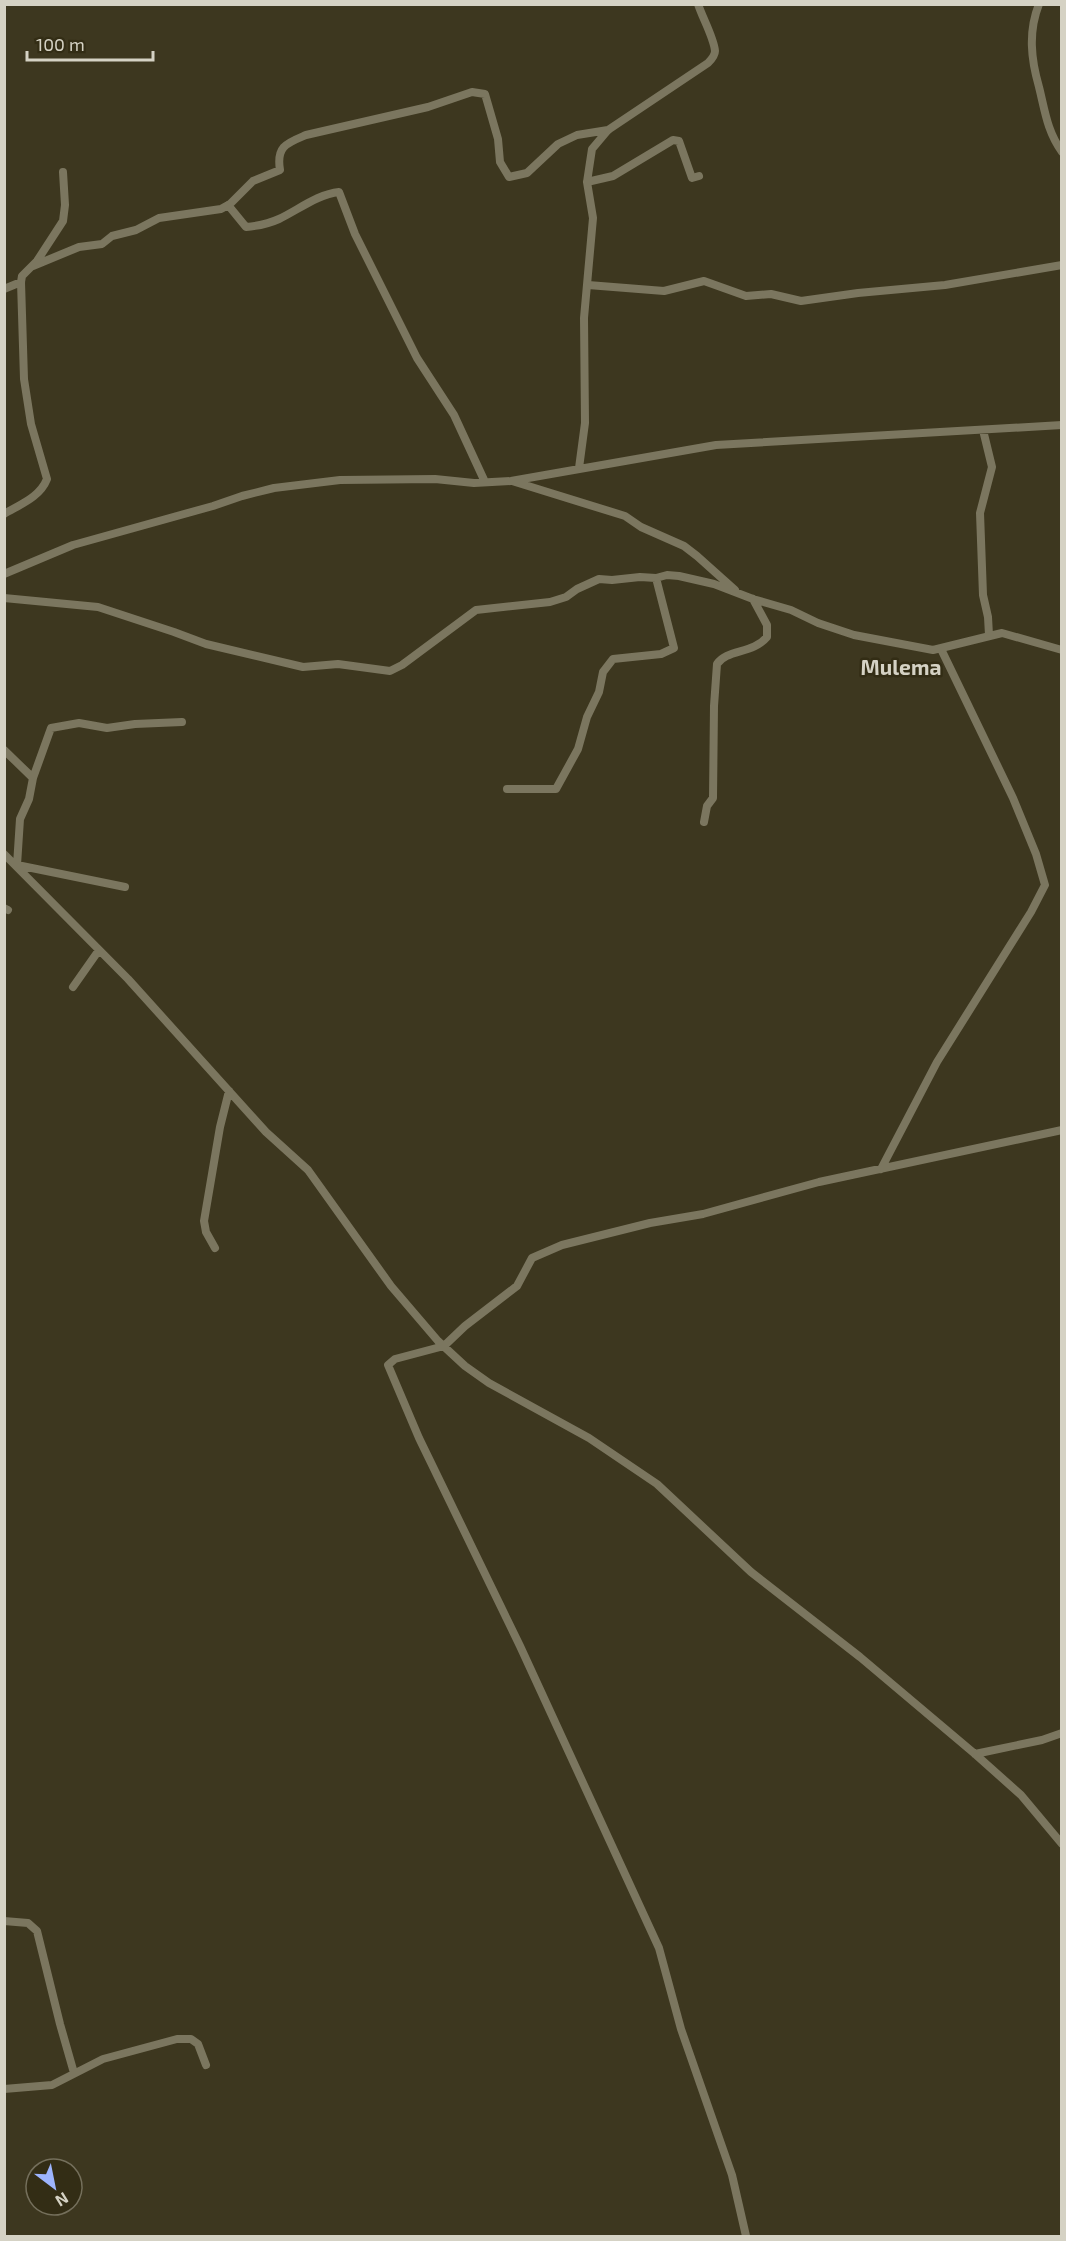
<svg xmlns="http://www.w3.org/2000/svg" width="1066" height="2241" font-family="'Exo 2',sans-serif">
	<style>
		.lines { fill: none; stroke-linecap: round; stroke-linejoin: round }
		.street { stroke: #7b765f; stroke-width: 8 }
		.labels { text-anchor: middle; stroke-width: 5; stroke-linejoin: round; paint-order: stroke }
		.quarter-label { font-size: 21px; font-weight: bold; fill: #d5d2c4; stroke: #332d15 }
	</style>
	<rect width="100%" height="100%" fill="#3d371f"/>
	<g class="lines">
		<path class="street" d="M1039,4C1028,32 1031,59 1039,87C1045,111 1047,131 1062,152
			M587,182L613,176L673,140L679,141L692,178L699,176
			M228,205L246,227C257,226 268,224 279,219C298,210 318,194 339,192L355,234L417,358L454,415L485,482
			M33,266L79,247L102,244L112,236L136,230L159,218L221,209L230,204L253,181L280,170C276,146 287,143 306,135L428,107L472,92L485,94L498,139L500,162L509,177L527,173L558,144L577,135L608,130
			M588,285L664,291L704,281L746,296L771,294L801,301L858,293L945,285L1062,265
			M4,289L21,282
			M983,430L992,467L980,513L983,595L988,617L989,635
			M579,468L585,423L584,318L593,218L587,182L592,149L608,130L708,63C711,60 715,56 715,51C714,38 702,17 698,4
			M512,481L625,516L641,527L684,546L697,556L735,590
			M4,514C21,504 40,497 47,479L31,424L24,379L21,282L22,276L37,261L63,221L65,205L63,172
			M4,574L73,545L213,506L242,496L274,488L340,480L435,479L474,483L511,481L716,445L1062,425
			M4,598L98,607L174,632L206,644L303,667L338,664L390,671L402,665L476,610L550,602L566,597L577,589L599,579L612,580L640,577L656,578L667,575L679,576L714,584L753,599L791,610L818,623L854,635L933,650L1002,633L1062,650
			M4,750L33,778L29,799L20,819L17,865L125,887
			M33,778L51,728L79,723L107,728L135,724L182,722
			M507,789H556L578,749L587,717L599,692L603,672L613,659L661,654L674,648L656,578
			M704,822L707,806L713,798L714,706L717,664C727,649 753,654 767,637V625L753,599
			M4,854L128,979L266,1132L308,1170L391,1286L438,1341L465,1366L489,1383L589,1438L657,1484L751,1572L860,1657L975,1754L1021,1795L1062,1844
			M4,908L8,910
			M73,987L99,950
			M881,1169L937,1062L1031,912L1045,885L1036,854L1013,798L941,649
			M215,1248L206,1232L204,1221L220,1127L229,1091
			M975,1754L1042,1740L1062,1733
			M4,1921L28,1923L37,1931L60,2024L74,2073
			M4,2089L52,2085L103,2059L177,2039H191L198,2044L206,2065
			M746,2236L732,2175L681,2029L659,1948L520,1646L419,1438L388,1365L395,1359L444,1346L465,1326L517,1286L532,1258L562,1245L650,1223L703,1214L819,1182L1062,1130"/>
	</g>
	<g class="labels">
		<g class="quarter-label">
			<text x="901" y="675">Mulema</text>
		</g>
	</g>
	<rect width="1066" height="2241" fill="none" stroke="#d5d2c4" stroke-width="12"/>
	<g transform="translate(54 2187) rotate(148)"><circle r="28" fill="#332d15" stroke="#746f5b" stroke-width="1.5"/>
	<path d="M0-4.5L10 22L0 15L-10 22Z" fill="#9db4fd"/>
	<text y="-9" font-size="16" font-weight="bold" text-anchor="middle" fill="#d5d2c4">N</text>
	</g>
	<path d="M27 51v9h126v-9" fill="none" stroke="#d5d2c4" stroke-width="3"/>
	<text x="36" y="51" font-size="18" fill="#d5d2c4" stroke="#332d15" stroke-width="4.5" paint-order="stroke">100 m</text>
</svg>
